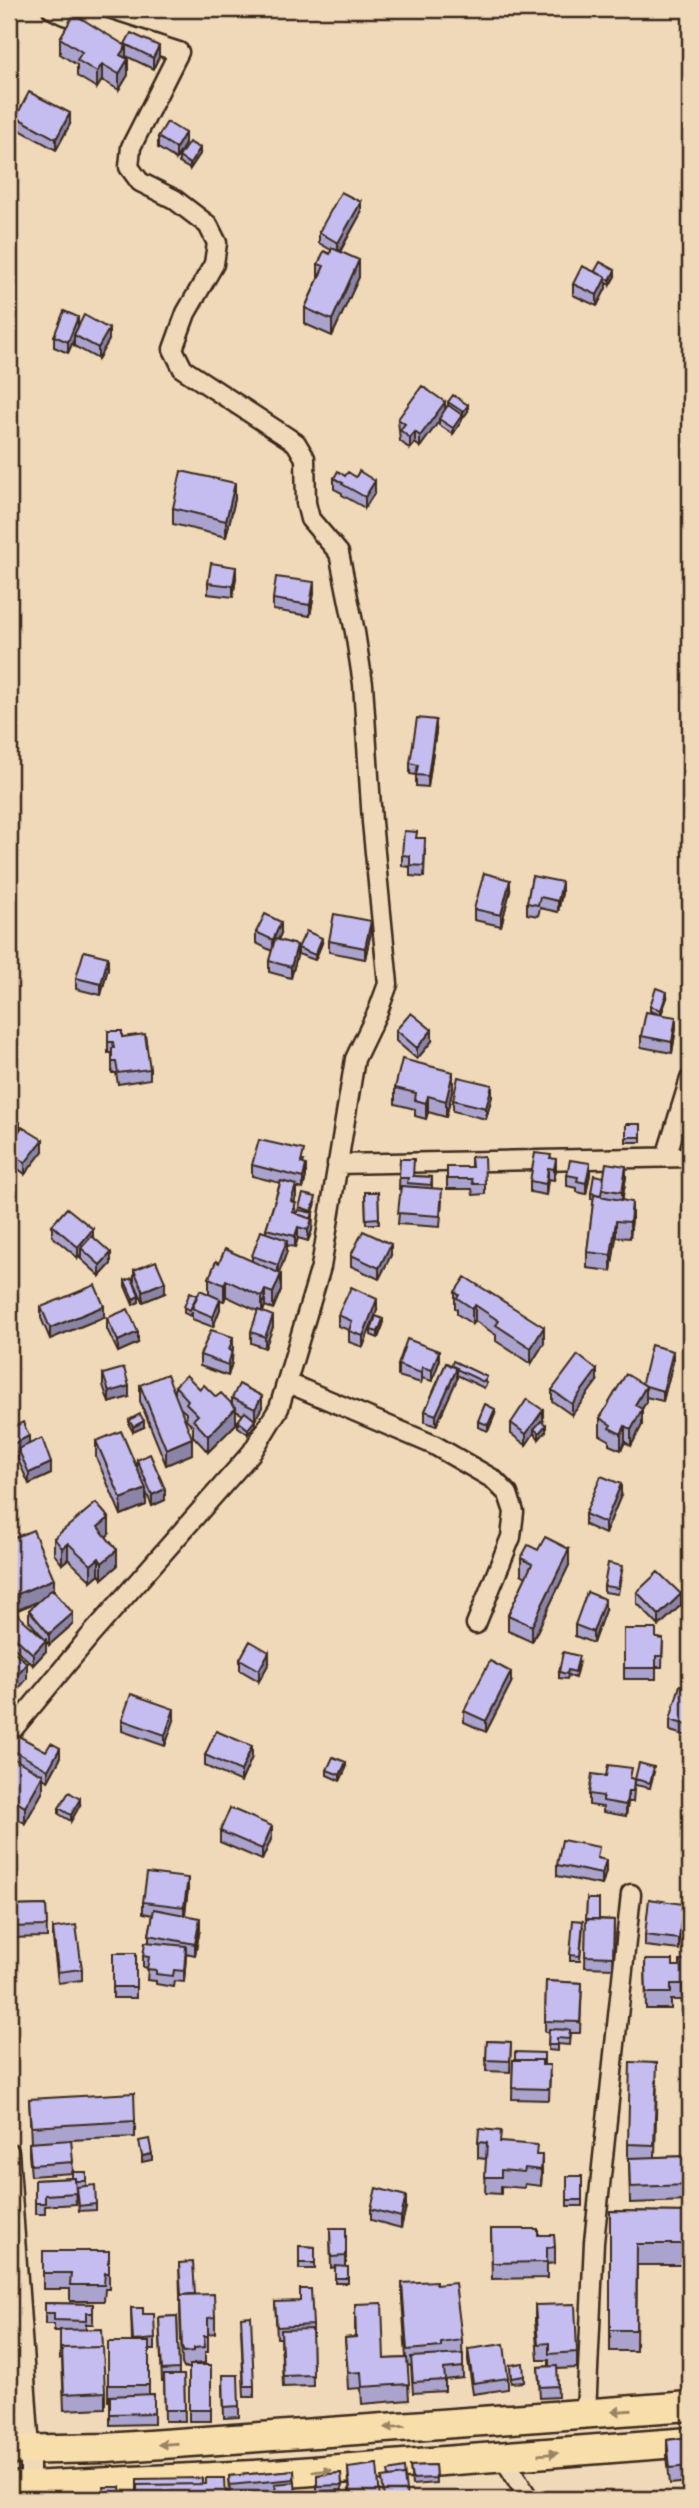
<svg xmlns="http://www.w3.org/2000/svg" width="699" height="2508" font-family="Dekko,sans-serif">
	<style>
		.lines { fill: none; stroke-linecap: round; stroke-linejoin: round }
		.minor-casing { stroke: #3b2a1e; stroke-width: 23 }
		.trunk-casing { stroke: #3b2a1e; stroke-width: 33 }
		.minor { stroke: #f0d9b8; stroke-width: 18 }
		.trunk { stroke: #f8deab; stroke-width: 28 }
		.wall { fill: #a9a3ce; stroke: #3b2a1e; stroke-width: 2 }
		.shaded-wall { fill: #8a84a7; stroke: #3b2a1e; stroke-width: 2 }
		.building { fill: #c5bdef; stroke: #3b2a1e; stroke-width: 2 }
		.oneway { fill: #9a8464 }
	</style>
	<rect width="100%" height="100%" fill="#f0d9b8"/>
	<filter id="ink" filterUnits="userSpaceOnUse"><feTurbulence type="fractalNoise" baseFrequency=".0143" numOctaves="2"/><feDisplacementMap in="SourceGraphic" scale="14" xChannelSelector="R" yChannelSelector="G"/><feConvolveMatrix kernelMatrix="1 2 1 2 8 2 1 2 1" color-interpolation-filters="sRGB"/></filter>
	<g filter="url(#ink)">
		<g class="lines">
			<g class="minor-casing">
				<path id="minor" d="M666,1157L690,1079
					M337,1164L690,1157
					M288,1383L434,1445L493,1479L508,1494L514,1512L511,1537L476,1624
					M9,1734L90,1636L252,1452L279,1408L321,1267L355,1059L378,1011L388,984L372,822L363,684L355,632L339,553L310,519L306,503L305,458L296,443L183,369L173,349L186,313L214,264L217,243L208,225L174,199L140,182L129,167L131,147L179,52L64,15L52,9
					M9,2152L30,2449V2496
					M586,2413L594,2242L631,1894
					M503,2457L529,2499"/>
			</g>
			<g class="trunk-casing">
				<path id="trunk" d="M9,2450L107,2448L690,2406
					M9,2487L274,2474L690,2442"/>
			</g>
			<use href="#minor" class="minor"/>
			<use href="#trunk" class="trunk"/>
		</g>
		<path class="wall" d="M60,38L125,45L159,57L153,69L126,56L128,75L119,90L102,80L97,88L77,76V65L60,54Z
			M16,117L70,124L56,150L16,128Z
			M158,137L185,144L176,159L158,148Z
			M200,154L190,169L179,163V157Z
			M361,213L340,252L359,277L332,336L305,324V308L318,279V264L330,254L331,250L319,243V232Z
			M595,272L615,276L610,285L606,283V288L597,306L573,295V284Z
			M78,326L109,340L98,359L74,346V339L68,353L54,347V336Z
			M448,402L468,411L463,418L462,417V420L453,434L439,425V421L420,447L415,443L410,449L400,441L398,419L445,410L448,406Z
			M334,478L375,492L365,508L342,495V493L334,489Z
			M235,499L226,537L173,524V508Z
			M236,578L233,597L208,594V583Z
			M314,593L310,616L273,610V599Z
			M690,710V736L684,732V721Z
			M436,731L428,787L416,786V775L410,774V763Z
			M417,838L425,849L424,877L410,876V867L402,866V855Z
			M532,876L562,893L558,912L540,908L538,916L527,914V903Z
			M510,891L501,926L474,920V909Z
			M256,932L281,933L278,940L297,956L291,978L269,972V961L272,951L256,943Z
			M371,932L365,959L329,952V941Z
			M322,943L315,960L298,954V948Z
			M108,968L101,995L76,989V978Z
			M667,998L661,1014L676,1028L672,1053L641,1047V1036L656,1013L650,1011V1006Z
			M396,1030L432,1041L417,1059L396,1041Z
			M108,1031L150,1069V1079L118,1084L116,1073H112V1053H108Z
			M395,1088H453L446,1117L428,1112L426,1119L415,1116V1109L395,1104Z
			M492,1096L486,1119L453,1111V1100Z
			M9,1116L20,1130L43,1151L25,1174L13,1165V1156L11,1154V1149L9,1153Z
			M626,1124H641V1142H626Z
			M471,1157L485,1184V1194L473,1195L472,1189H447V1167H471Z
			M551,1158L556,1170L554,1180L548,1179L546,1195L530,1192V1181Z
			M400,1159L413,1176L432,1177V1188L442,1200L440,1227L398,1224L401,1189H399Z
			M304,1161L303,1164L306,1176L303,1189L296,1187V1196L294,1202L296,1214H297L299,1207L316,1203L313,1213L312,1230L308,1241L298,1238L295,1247L287,1245V1251L279,1273L281,1290L273,1309L265,1306L263,1312L273,1327L265,1348L251,1343V1332L258,1311L226,1296L224,1301L220,1300V1309L213,1327L192,1319V1312L190,1316L184,1313V1307L197,1297L209,1294V1278L219,1263L252,1261V1256L266,1233V1229L280,1183L252,1176V1165Z
			M590,1174L586,1194L577,1192V1188L567,1186V1175Z
			M604,1177H626L622,1200L632,1218L630,1238L616,1237L611,1271L587,1268V1252L594,1199H591V1193Z
			M365,1192H378L379,1224H366Z
			M52,1225L93,1237L111,1264L100,1276L81,1259V1254L78,1258L52,1236Z
			M351,1255H391L379,1279L351,1266Z
			M134,1270L165,1293L143,1302L134,1281Z
			M125,1281L139,1302L133,1305L125,1286Z
			M455,1292L544,1343L531,1364L496,1341V1335L475,1321L472,1324L457,1314V1309L455,1308Z
			M41,1307L104,1317L50,1339L41,1318Z
			M377,1310L363,1347L349,1342V1330L338,1326V1315Z
			M107,1318L138,1343L118,1352L107,1329Z
			M383,1325L378,1338L371,1335V1330Z
			M233,1348L232,1362L228,1376L200,1366V1355Z
			M439,1362L432,1381L422,1378L421,1383L398,1376V1365Z
			M673,1362L663,1401L646,1397V1402L642,1409V1425L631,1446L625,1442L621,1450L609,1445V1440L600,1435V1418L642,1383Z
			M446,1363L487,1383L484,1388L457,1375V1379L436,1426L425,1422V1411Z
			M103,1374L129,1397L109,1403L103,1385Z
			M597,1381L572,1415L552,1401V1390Z
			M140,1385L175,1394V1386L200,1389L232,1404V1398L262,1407L255,1420V1425L248,1434L238,1427V1421L243,1415L236,1411V1424L208,1452L193,1436V1426L186,1419V1413L180,1408L192,1454L166,1465L140,1401Z
			M495,1414L488,1431L478,1427V1421Z
			M129,1420L144,1427L133,1432L129,1425Z
			M543,1421L542,1422L546,1431L539,1439L534,1433L526,1445L511,1434V1423Z
			M9,1429L29,1444L51,1474L29,1484L18,1460V1452Z
			M96,1441L137,1468V1460L165,1500L152,1506L146,1492V1505L121,1515L96,1457Z
			M621,1495L605,1534L585,1525V1514Z
			M109,1534L106,1537L117,1566L102,1579L99,1574L91,1581L68,1559L62,1564L54,1554V1538Z
			M9,1540L54,1591L73,1624L49,1645L46,1641V1651L33,1665L9,1643V1610L42,1636L29,1621V1610L39,1601L15,1611L9,1596Z
			M521,1558L569,1565L532,1642L508,1631V1615L526,1577L521,1574Z
			M622,1571L618,1594L604,1592V1586Z
			M637,1592L681,1605L659,1626L637,1603Z
			M605,1610L593,1643L575,1636V1625Z
			M624,1629L656,1638L663,1639L662,1667H656V1679H624Z
			M240,1659L269,1663L259,1681L240,1670Z
			M579,1662L575,1678L568,1675L567,1679L559,1678V1672Z
			M511,1683L486,1732L464,1722V1711Z
			M690,1688V1737L670,1731V1720Z
			M122,1720H174L165,1746L122,1731Z
			M9,1748L60,1759L48,1781L43,1778V1791L25,1823L15,1818L12,1823L9,1822Z
			M205,1755L252,1757L241,1782L205,1766Z
			M346,1768L340,1781L327,1775V1770Z
			M654,1772L650,1788L635,1785V1779Z
			M606,1776L632,1778L634,1790L633,1802H628L626,1816L603,1812V1807L589,1805V1794Z
			M80,1805L71,1821L59,1814V1808Z
			M220,1831L272,1837L262,1860L220,1842Z
			M599,1858L606,1871L602,1885L557,1876V1865Z
			M188,1889L185,1915L200,1929L195,1955L186,1953L184,1982L174,1981L173,1987L156,1984V1981L147,1980L148,1968L143,1967V1956L149,1942V1935L153,1915L143,1913V1902Z
			M587,1899L599,1919L614,1920L613,1968L585,1967Z
			M46,1905L47,1937L9,1938V1906Z
			M683,1915L679,1950L645,1946V1935Z
			M583,1926L580,1961H570V1955Z
			M53,1928L82,1969V1980L58,1983L53,1939Z
			M113,1953H136V1998H113Z
			M645,1960L673,1966H680L690,1960V2011H682V2000H671V2009H646Z
			M546,1981L582,1983L580,2033H570L569,2045L557,2044V2051L548,2050L549,2032H545Z
			M487,2041L511,2042L510,2072L486,2071Z
			M513,2060L544,2065L550,2076L549,2100L512,2099Z
			M657,2079L655,2157L690,2156V2201L630,2203L629,2160H628V2144Z
			M29,2099L135,2121V2137L71,2140L73,2172H86V2186L96,2204V2210L79,2211L77,2192L79,2187H75L76,2204L45,2206V2214H35V2180L72,2178V2173L31,2176L29,2154V2143H31Z
			M478,2142H501L537,2155L542,2171L541,2186L525,2184L524,2188L501,2186V2194L485,2193L486,2159L478,2158Z
			M567,2176H582V2206H567Z
			M406,2207L401,2228L371,2220V2209Z
			M610,2211L690,2212V2265H637L636,2351H610Z
			M330,2228H346V2267H348V2283H335V2267L331,2268Z
			M491,2229L538,2235L555,2247V2263L547,2264V2278L492,2279Z
			M299,2246L315,2247V2269H299Z
			M43,2251H109V2289H105L104,2301H70V2289H43Z
			M179,2263L195,2294L215,2317V2333L208,2334V2352H205V2363L194,2364V2365H211V2421H189V2368H184L182,2364L180,2311V2295Z
			M402,2283L436,2285L462,2340L463,2378L445,2380V2391L413,2393L411,2365L407,2366L409,2400L362,2404L361,2388L348,2389L345,2338L355,2337V2304L384,2359L406,2358L402,2299Z
			M275,2302L313,2325V2336H312L313,2386L283,2387L281,2338H277Z
			M45,2303L93,2304V2324H86V2329L105,2392V2408L64,2410L62,2359H60V2331H54V2324H45Z
			M535,2305L577,2352V2368L557,2369L558,2397L540,2398L538,2367L549,2366V2360H538L535,2322Z
			M131,2308L143,2314L155,2339V2350H149V2394H154V2424L110,2425V2401H108V2342H132Z
			M177,2316L179,2375H184L185,2421H165L164,2381H162L159,2317Z
			M9,2318H13V2352H9Z
			M241,2328L254,2386V2397H244Z
			M468,2349L508,2378V2389L473,2394L468,2360Z
			M510,2365L524,2376V2382L511,2383Z
			M9,2368L17,2387V2398L9,2399Z
			M223,2386L239,2406V2417L224,2418Z
			M690,2437V2482L670,2484L667,2456V2440Z
			M435,2465L436,2483L412,2485L410,2466Z
			M348,2468L380,2499H350Z
			M294,2470L296,2499H276L275,2492L243,2495L230,2494L229,2476Z
			M341,2473L342,2490L317,2492V2475Z"/>
		<path class="shaded-wall" d="M126,46V62L120,55Z
			M159,46V57L153,69V58Z
			M128,59V75L119,90V74Z
			M102,64V80L97,88V72Z
			M70,113V124L56,150V139Z
			M185,133V144L176,159V148Z
			M200,148V154L190,169V164Z
			M361,202V213L338,254V243Z
			M359,260V277L332,336V320Z
			M615,270V276L610,285V280Z
			M606,277V288L597,306V295Z
			M78,317V328L74,335V339L68,353V342Z
			M109,329V340L98,359V348Z
			M445,402V413L439,419V421L420,447V436Z
			M468,405V411L463,418V412Z
			M462,415V420L453,434V428Z
			M415,432V443L410,449V438Z
			M375,481V492L365,508V497Z
			M235,483V499L226,537V521Z
			M236,567V578L233,597V586Z
			M314,582V593L310,616V605Z
			M436,720V731L428,787V776Z
			M510,880V891L501,926V915Z
			M562,882V893L558,912V901Z
			M371,921V932L365,959V948Z
			M281,922V933L273,951V940Z
			M322,938V943L315,960V955Z
			M297,945V956L291,978V967Z
			M108,957V968L101,995V984Z
			M667,992V998L661,1015V1010Z
			M676,1017V1028L672,1053V1042Z
			M432,1030V1041L417,1059V1048Z
			M453,1072V1088L446,1117V1101Z
			M492,1085V1096L486,1119V1108Z
			M428,1096V1112L426,1119V1103Z
			M20,1122V1133L11,1143V1149L9,1153V1142Z
			M43,1140V1151L25,1174V1163Z
			M556,1159V1170L554,1180V1169Z
			M590,1163V1174L586,1194V1183Z
			M306,1165V1176L303,1189V1178Z
			M626,1166V1177L622,1203V1192Z
			M548,1168V1179L546,1195V1184Z
			M296,1185V1196L291,1212V1201Z
			M632,1202V1218L630,1238V1222Z
			M313,1213L312,1230L308,1241V1230Z
			M616,1221V1237L611,1271V1255Z
			M298,1227V1238L295,1247V1236Z
			M93,1229V1240L81,1248V1254L78,1258V1247Z
			M287,1240V1251L278,1276V1265Z
			M391,1244V1255L379,1279V1268Z
			M111,1253V1264L100,1276V1265Z
			M281,1274V1290L273,1309V1293Z
			M226,1280V1296L224,1301V1285Z
			M165,1282V1293L143,1302V1291Z
			M265,1290V1306L262,1313V1297Z
			M139,1296V1302L133,1305V1299Z
			M220,1299V1309L213,1327V1317Z
			M377,1299V1310L363,1347V1336Z
			M475,1305V1321L472,1324V1308Z
			M104,1306V1317L50,1339V1328Z
			M273,1316V1327L265,1348V1337Z
			M383,1319V1325L378,1338V1332Z
			M544,1327V1343L531,1364V1348Z
			M138,1332V1343L118,1352V1341Z
			M233,1337V1348L231,1354L232,1351V1362L228,1376L229,1350Z
			M439,1351V1362L432,1381V1370Z
			M673,1351V1362L663,1401V1391Z
			M422,1367V1378L421,1383V1373Z
			M457,1368V1379L436,1426V1415Z
			M597,1370V1381L572,1415V1404Z
			M129,1386V1397L109,1403V1392Z
			M646,1386V1402L635,1421V1405Z
			M262,1396V1407L255,1420V1409Z
			M236,1408V1424L208,1452V1436Z
			M495,1409V1414L488,1431V1425Z
			M642,1409V1425L631,1446V1430Z
			M543,1410V1421L536,1430L534,1429V1433L526,1445V1434Z
			M255,1420V1425L248,1434V1429Z
			M144,1421V1427L133,1432V1427Z
			M546,1425V1431L539,1439V1433Z
			M625,1426V1442L621,1450V1434Z
			M29,1436V1447L18,1449V1452L9,1457V1446Z
			M192,1438V1454L166,1465V1449Z
			M51,1463V1474L29,1484V1473Z
			M621,1484V1495L605,1534V1523Z
			M146,1489V1505L121,1515V1499Z
			M165,1489V1500L152,1506V1495Z
			M109,1518V1534L98,1543V1527Z
			M15,1526V1532L9,1535V1529Z
			M68,1543V1559L62,1564V1548Z
			M569,1549V1565L532,1642V1626Z
			M117,1550V1566L102,1579V1563Z
			M99,1558V1574L91,1581V1565Z
			M54,1579V1595L15,1611V1595Z
			M681,1594V1605L659,1626V1615Z
			M605,1599V1610L593,1643V1632Z
			M73,1613V1624L49,1645V1634Z
			M46,1640V1651L33,1665V1654Z
			M269,1652V1663L259,1681V1670Z
			M27,1663V1679L9,1700V1684Z
			M511,1672V1683L486,1732V1721Z
			M174,1709V1720L165,1746V1735Z
			M252,1746V1757L241,1782V1771Z
			M60,1748V1759L48,1781V1770Z
			M346,1762V1768L340,1781V1775Z
			M43,1775V1791L25,1823V1807Z
			M628,1791V1802L626,1816V1805Z
			M80,1799V1805L71,1821V1815Z
			M15,1801V1818L12,1823V1807Z
			M272,1826V1837L262,1860V1849Z
			M606,1860V1871L602,1885V1874Z
			M188,1878V1889L184,1918V1907Z
			M683,1904V1915L679,1950V1939Z
			M200,1918V1929L195,1955V1944Z
			M186,1946V1957L184,1982V1971Z
			M152,2154V2160L142,2162V2156Z
			M542,2155V2171L541,2186V2170Z
			M406,2196V2207L401,2228V2217Z"/>
		<path class="building" d="M74,14L126,46L120,55L128,59L119,74L102,64L97,72L77,60L82,52L60,38Z
			M131,33L159,46L153,58L125,44Z
			M29,92L70,113L56,139L16,117Z
			M167,122L185,133L176,148L158,137Z
			M189,142L200,148L190,164L179,157Z
			M341,192L361,202L338,243L319,232Z
			M332,248L359,260L332,320L305,308L324,266L318,264L324,251L330,254Z
			M600,262L615,270L610,280L595,271Z
			M582,266L606,277L597,295L573,284Z
			M64,311L78,317L68,342L54,336Z
			M84,315L109,329L98,348L74,335Z
			M422,386L445,402L420,436L415,432L410,438L400,430L405,424L398,419Z
			M453,395L468,405L463,412L448,402Z
			M448,405L462,415L453,428L439,419Z
			M181,471L235,483L226,521L173,508Z
			M338,471L345,476L348,472L356,477L359,471L375,481L365,497L342,484L343,483L334,478Z
			M211,563L236,567L233,586L208,583Z
			M276,577L314,582L310,605L273,599Z
			M690,710V725L684,721Z
			M417,718L436,720L428,776L416,775L418,765L410,763Z
			M404,831L417,832L416,838H425L424,866L410,865V856L402,855Z
			M484,873L510,880L501,915L474,909Z
			M532,876L562,882L558,901L540,897L538,905L527,903Z
			M265,914L281,922L273,940L256,932Z
			M334,914L371,921L365,948L329,941Z
			M306,931L322,938L315,955L298,948Z
			M275,939L297,945L291,967L269,961Z
			M84,951L108,957L101,984L76,978Z
			M656,988L667,992L661,1010L650,1006Z
			M646,1012L676,1017L672,1042L641,1036Z
			M411,1013L432,1030L417,1048L396,1030Z
			M108,1031H122V1037L145,1034L150,1069L118,1073L116,1062H112V1048H114L113,1042H108Z
			M402,1059L453,1072L446,1101L428,1096L426,1103L415,1100L416,1093L395,1088Z
			M458,1077L492,1085L486,1108L453,1100Z
			M9,1116L20,1122L9,1142Z
			M626,1124H641V1137H626Z
			M22,1127L43,1140L25,1163L13,1154L18,1148L11,1143Z
			M259,1140L304,1150L301,1163L306,1165L303,1178L252,1165Z
			M535,1153L551,1155L550,1158L556,1159L554,1169L548,1168L546,1184L530,1181Z
			M484,1156L485,1184H473L472,1179H447V1167H472L471,1157Z
			M400,1159H414L413,1176L432,1177L431,1185L407,1183L408,1178H399Z
			M570,1160L590,1163L586,1183L577,1181L578,1177L567,1175Z
			M606,1163L626,1166L622,1192L602,1189Z
			M594,1175L604,1177L601,1195L591,1193Z
			M281,1181L296,1185L291,1201L296,1203L292,1212L312,1219L308,1230L298,1227L295,1236L266,1229Z
			M401,1186L442,1189L440,1216L398,1213Z
			M365,1192H378L379,1218L366,1219Z
			M303,1194L316,1197L312,1211L299,1207Z
			M594,1195L632,1202L630,1222L616,1221L611,1255L587,1252Z
			M67,1208L93,1229L78,1247L52,1225Z
			M299,1210L313,1213L311,1219L297,1214Z
			M261,1231L287,1240L278,1265L252,1256Z
			M363,1231L391,1244L379,1268L351,1255Z
			M92,1236L111,1253L100,1265L81,1248Z
			M225,1249L281,1274L273,1293L265,1290L262,1297L226,1280L224,1285L209,1278L216,1261L219,1263Z
			M156,1261L165,1282L143,1291L134,1270Z
			M465,1277L544,1327L531,1348L496,1325L499,1321L475,1305L472,1308L457,1298L459,1295L455,1292Z
			M132,1278L139,1296L133,1299L125,1281Z
			M95,1285L104,1306L50,1328L41,1307Z
			M351,1287L377,1299L363,1336L349,1331L352,1321L338,1315Z
			M200,1290L220,1299L213,1317L192,1308Z
			M190,1292L197,1295L190,1310L184,1307Z
			M128,1309L138,1332L118,1341L107,1318Z
			M258,1310L273,1316L265,1337L251,1332Z
			M376,1316L383,1319L378,1332L371,1330Z
			M211,1330L233,1337L229,1350L232,1351L228,1365L200,1355Z
			M407,1339L439,1351L432,1370L422,1367L421,1373L398,1365Z
			M651,1345L673,1351L663,1391L646,1386L642,1383Z
			M578,1355L597,1370L572,1404L552,1390Z
			M453,1361L487,1377L484,1382L456,1369L457,1368L451,1366Z
			M446,1363L457,1368L436,1415L425,1411Z
			M124,1368L129,1386L109,1392L103,1374Z
			M167,1374L192,1438L166,1449L140,1385Z
			M626,1374L646,1386L635,1405L642,1409L631,1430L625,1426L621,1434L609,1428L611,1425L600,1418Z
			M186,1375L200,1389L204,1385L216,1397L221,1393L236,1408L208,1436L193,1420L198,1415L186,1403L188,1400L175,1386Z
			M239,1384L262,1396L255,1409L232,1398Z
			M527,1399L543,1410L526,1434L511,1423Z
			M485,1404L495,1409L488,1425L478,1421Z
			M245,1412L255,1420L248,1429L238,1421Z
			M140,1414L144,1421L133,1427L129,1420Z
			M541,1421L546,1425L539,1433L534,1429Z
			M23,1422L29,1436L9,1446V1429Z
			M121,1431L146,1489L121,1499L96,1441Z
			M42,1438L51,1463L29,1473L18,1449Z
			M150,1454L165,1489L152,1495L137,1460Z
			M601,1476L621,1484L605,1523L585,1514Z
			M96,1503L109,1518L98,1527L117,1550L102,1563L99,1558L91,1565L68,1543L62,1548L54,1538Z
			M10,1512L15,1526L9,1529V1513Z
			M33,1530L54,1579L15,1595L9,1580V1540Z
			M545,1537L569,1549L532,1626L508,1615L532,1564L521,1558L528,1545L538,1550Z
			M608,1563L622,1566L618,1588L604,1586Z
			M658,1572L681,1594L659,1615L637,1592Z
			M52,1589L73,1613L49,1634L29,1610Z
			M587,1592L605,1599L593,1632L575,1625Z
			M10,1608L46,1640L33,1654L9,1632V1610Z
			M624,1629H656V1638L663,1639L662,1656H656V1668H624Z
			M250,1641L269,1652L259,1670L240,1659Z
			M9,1647L27,1663L9,1684Z
			M563,1652L579,1656L575,1672L568,1670L567,1674L559,1672Z
			M490,1661L511,1672L486,1721L464,1711Z
			M680,1685L690,1688V1726L670,1720Z
			M131,1694L174,1709L165,1735L122,1720Z
			M216,1731L252,1746L241,1771L205,1755Z
			M13,1733L46,1751L51,1743L60,1748L48,1770L9,1748V1741Z
			M9,1756L43,1775L25,1807L15,1801L12,1807L9,1806Z
			M333,1757L346,1762L340,1775L327,1770Z
			M639,1763L654,1767L650,1783L635,1779Z
			M608,1765L632,1768L630,1778L634,1779L633,1791H628L626,1805L603,1801V1796L589,1794L592,1774L606,1776Z
			M69,1792L80,1799L71,1815L59,1808Z
			M230,1808L272,1826L262,1849L220,1831Z
			M562,1840L599,1847L597,1858L606,1860L602,1874L557,1865Z
			M147,1873L188,1878L184,1907L143,1902Z
			M587,1899H599V1919H586V1920Z
			M649,1899L683,1904L679,1939L645,1935Z
			M46,1905L47,1926L9,1927V1906Z
			M154,1909L200,1918L195,1944L149,1935Z
			M586,1919L614,1920L613,1957L585,1956Z
			M573,1920L583,1921L580,1956L570,1955Z
			M76,1925L82,1969L58,1972L53,1928Z
			M145,1942L186,1946L184,1971L174,1970L173,1976L156,1974V1970L147,1969L149,1957L143,1956Z
			M113,1953H136V1987H113Z
			M645,1960H673V1966H680V1960H690V1995H682V1984H671V1993H646Z
			M546,1981L582,1983L580,2022L545,2021Z
			M549,2029L570,2030L569,2039L557,2038V2045H548Z
			M487,2041L511,2042L510,2061L486,2060Z
			M515,2052L544,2053V2064H542V2060H515Z
			M513,2060H542V2065H550L549,2089L512,2088Z
			M630,2062L657,2063L654,2145L628,2144Z
			M134,2093L135,2121L31,2127L29,2099Z
			M479,2129L501,2131L500,2142L537,2145L536,2155H542L541,2170L525,2168L524,2172L501,2170V2177H485L487,2143L478,2142Z
			M149,2139L152,2154L142,2156L139,2141Z
			M71,2140L73,2162L31,2165L29,2143Z
			M690,2156V2185L630,2187L629,2158Z
			M72,2172H86V2181H75V2178H72Z
			M567,2176H582V2200H567Z
			M75,2178L76,2193L45,2195V2203H35V2180Z
			M95,2185L96,2204L79,2206L77,2187Z
			M376,2188L406,2196L401,2217L371,2209Z
			M610,2211L690,2212V2244H637L636,2330H610Z
			M330,2228H346V2256L331,2257Z
			M491,2229H538V2235H554L555,2247L547,2248V2262L492,2263Z
			M299,2246L315,2247V2263H299Z
			M43,2251H109V2273H105L104,2285H70L71,2273H43Z
			M193,2262L195,2294L181,2295L179,2263Z
			M335,2266L348,2267V2278H335Z
			M436,2281V2285L455,2283L462,2340L441,2343V2347L407,2350L402,2283Z
			M300,2289H311L313,2325L277,2327L275,2302L300,2301Z
			M214,2294L215,2317L208,2318V2336H204L205,2347L194,2348V2351L184,2352L182,2348L180,2295Z
			M45,2303L93,2304V2313H86V2321L54,2320V2313H45Z
			M382,2303L384,2359L407,2358L409,2384L362,2387L361,2372L348,2373L345,2338L356,2337L355,2304Z
			M575,2304L577,2352L549,2354V2343L538,2344L535,2305Z
			M131,2308H143V2314H154L155,2339L133,2341Z
			M177,2316L179,2369L162,2370L159,2317Z
			M251,2316L254,2386H244L241,2317Z
			M9,2318H13V2341H9Z
			M102,2329L103,2347L60,2348V2330Z
			M312,2329L313,2375L283,2376L281,2330Z
			M108,2342H149V2385H108Z
			M504,2344L508,2378L473,2383L468,2349Z
			M103,2347L105,2392L64,2394L62,2348Z
			M463,2354V2367L444,2369L445,2380L413,2382L411,2357Z
			M523,2363L524,2376L511,2378L510,2365Z
			M189,2365H211V2410H189Z
			M557,2366L558,2386L540,2387L538,2367Z
			M14,2367L17,2387L9,2388V2368Z
			M164,2375H184L185,2410H165Z
			M223,2375H238L239,2406L224,2407Z
			M154,2394V2413L110,2414V2396Z
			M690,2437V2466L670,2468L667,2440Z
			M377,2464L380,2499H351L348,2468Z
			M435,2465L436,2478L412,2479L410,2466Z
			M404,2468L405,2478L404,2475L389,2477L388,2471Z
			M294,2470V2479L230,2485L229,2476Z
			M341,2473L342,2485L317,2486V2475Z
			M404,2475L407,2499H384L382,2478Z
			M202,2478V2484L137,2485V2479Z
			M206,2478H225L226,2499H137V2485L206,2484Z
			M295,2482L296,2499H277L275,2484Z
			M104,2487H120L121,2496H105Z
			M243,2493V2499H228V2494Z
			M123,2495V2499H103V2496Z
			M612,2496H632V2499H612Z
			M426,2497H450V2499H426Z"/>
		<defs><path id="oneway-solid" d="M-6-.8H1V-3.2L6.5 0L1 3.2V.8H-6Z" transform="scale(1.75)"/></defs>
		<g class="oneway">
			<use href="#oneway-solid" transform="translate(622 2411) rotate(176)"/>
			<use href="#oneway-solid" transform="translate(395 2427) rotate(176)"/>
			<use href="#oneway-solid" transform="translate(168 2444) rotate(176)"/>
			<use href="#oneway-solid" transform="translate(548 2454) rotate(-5)"/>
			<use href="#oneway-solid" transform="translate(322 2471) rotate(-4)"/>
		</g>
	</g>
	<rect width="699" height="2508" fill="none" stroke="#f0d9b8" stroke-width="35"/>
	<rect x="18" y="18" width="664" height="2473" fill="none" stroke="#3b2a1e" stroke-width="2.5" filter="url(#ink)"/>
</svg>
